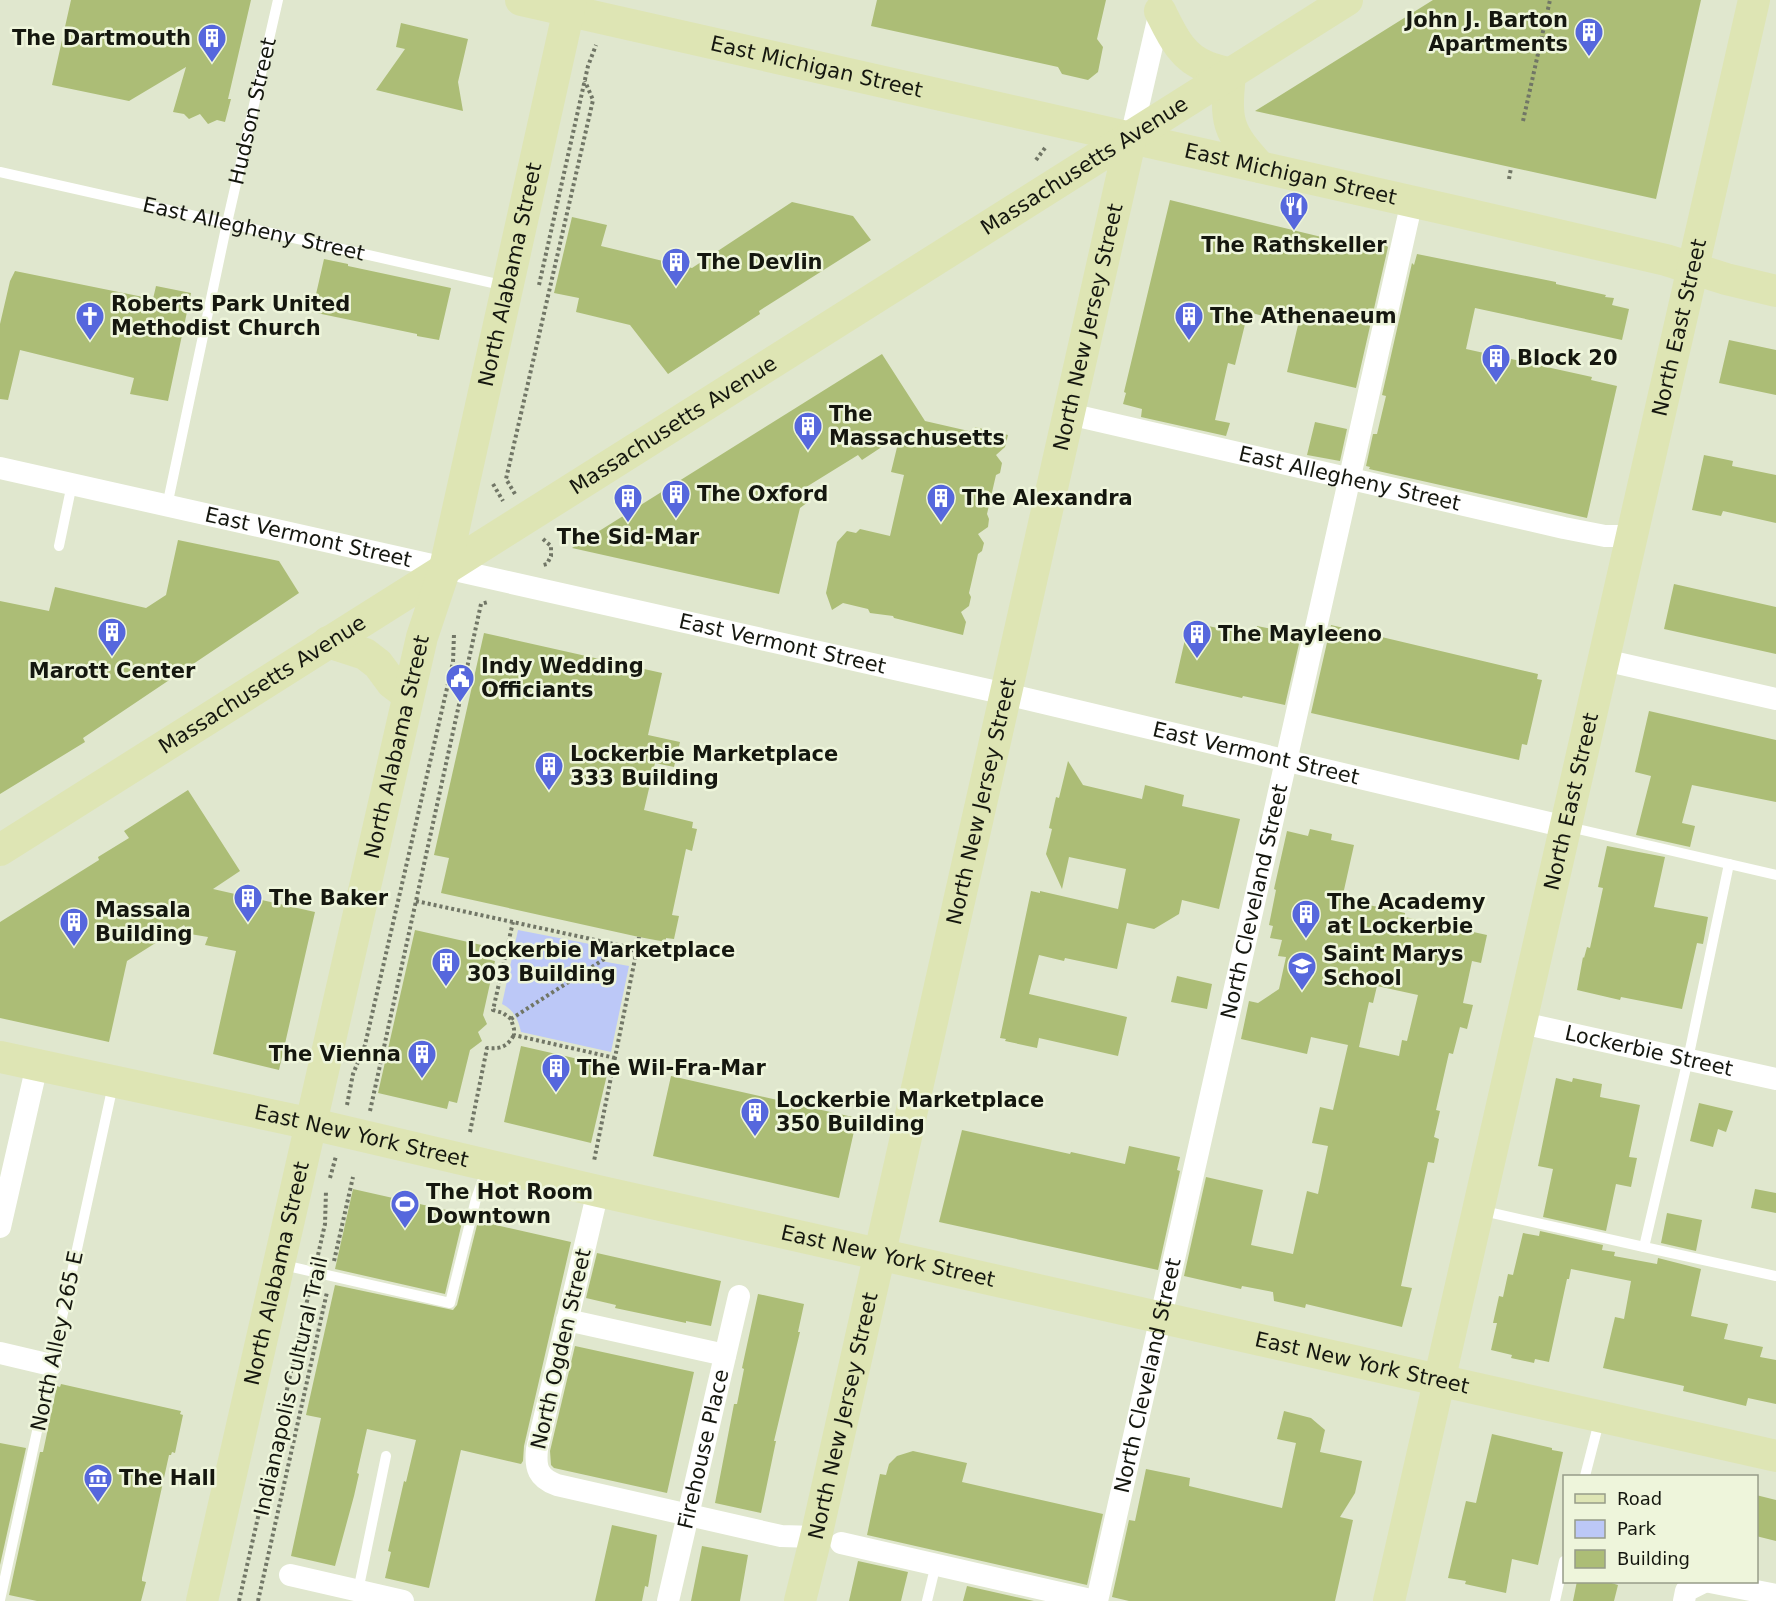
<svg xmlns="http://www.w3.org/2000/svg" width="1776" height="1601" font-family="'DejaVu Sans',sans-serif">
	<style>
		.green { fill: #bcc8f7 }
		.building { fill: #acbd76; fill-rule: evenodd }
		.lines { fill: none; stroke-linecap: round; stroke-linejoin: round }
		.path { stroke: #717666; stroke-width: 4; stroke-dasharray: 3 3; stroke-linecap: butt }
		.service { stroke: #fff; stroke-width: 10 }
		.minor { stroke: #fff; stroke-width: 22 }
		.secondary { stroke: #dee5b4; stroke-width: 32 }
		.labels { text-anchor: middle; stroke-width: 5; stroke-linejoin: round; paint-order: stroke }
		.poi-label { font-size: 21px; font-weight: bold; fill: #15170f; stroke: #eef5db; text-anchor: start }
		.street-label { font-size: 21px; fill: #15170f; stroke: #eef5db }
	</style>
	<rect width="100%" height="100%" fill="#e0e7ce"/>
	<path class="green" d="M518,930L605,947L601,961L629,966L611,1052L521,1032C518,1019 514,1010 502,1004Z"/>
	<path class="building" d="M71,0H251L228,99H231L225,122L217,120L208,124L200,114L189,119L184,114L173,112L186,67L129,101L52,85Z
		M877,0H1106L1097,39L1103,47L1098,72L1088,80L1062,74L1058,67L871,26Z
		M1433,0H1701L1656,199L1255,111Z
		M401,23L468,39L458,82L463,111L376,90L405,49L396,47Z
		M1170,200L1375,250L1382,243L1388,247L1356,388L1287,372L1298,325L1248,312L1235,365L1228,363L1215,420L1230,423L1226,436L1141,417L1142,409L1123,404L1126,393L1124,392Z
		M792,202L853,216L871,240L759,311L760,314L668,374L630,325L576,312L579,298L554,293L572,217L607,225L601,246L692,268Z
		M1417,254L1556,282V284L1606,295L1605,297L1614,298L1612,305L1629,309L1622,340L1475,308L1466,349L1592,377L1591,380L1617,386L1587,518L1369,469L1370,467L1366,466L1373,434H1377L1386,396L1382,395L1412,263L1414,265Z
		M324,259L348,264V266L451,288L439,340L417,336V334L312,312Z
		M15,271L153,299L156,286L191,293L168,401L130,394L134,378L20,350L8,400L0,399V324L10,281Z
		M1729,340L1776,350V395L1719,383Z
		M882,354L925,421L973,432L975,427L1008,435L1005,447L996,455L1002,463L1000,473L996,475L987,514L989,519L988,527L978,534L984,543L982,551L978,554L969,593L971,597L969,606L961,612L966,622L963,635L894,618L893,616L870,613L868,609L843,603L832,610L826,593L837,542L847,531L856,533L860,529L890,536L904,475L891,472L900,435L862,460L858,455L803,489L808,502L800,508L779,594L572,548Z
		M1315,422L1347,429L1340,461L1307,455Z
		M1704,455L1733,461L1732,466L1776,475V523L1723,511L1721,516L1692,510Z
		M178,540L279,561L299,593L83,738L85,742L0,794V601L49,611L55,587L146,608L166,595Z
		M1674,584L1776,607V654L1664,629Z
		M1189,622L1256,636L1257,626L1301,635L1285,705L1243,696L1242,698L1175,683Z
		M1331,625L1538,674L1537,679L1542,680L1527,745L1522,744L1519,760L1311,713Z
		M484,633L662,673L648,735L680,742L674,767L655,763L644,810L693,822L692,828L697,829L692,851L686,849L672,915L679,916L674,939L666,938V942L639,937L441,893L449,858L434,855Z
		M1649,711L1776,740V802L1692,785L1682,823L1695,826L1690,847L1636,835L1651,776L1635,772Z
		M1068,761L1083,785L1142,799L1145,785L1184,795L1182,806L1240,819L1219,909L1182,900L1179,914L1154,929L1127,923L1117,969L1065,958L1064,961L1039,955L1029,994L1127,1017L1118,1056L1039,1038L1037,1048L1005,1041L1006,1039L1000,1038L1031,891L1040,893V891L1118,909L1126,869L1069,857L1062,889L1046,854L1052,829L1049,828L1056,797L1059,798Z
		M188,790L240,871L213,889L315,912L279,1070L213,1054L236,951L205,945L208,937L190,934L184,925L127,961L109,1042L0,1018V922L99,860L98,857L129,838L124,831Z
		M1310,829L1332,834L1331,840L1354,845L1342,899L1405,913V917L1487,935L1481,963L1472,961L1463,1003L1473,1005L1467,1029L1460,1027L1453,1054L1449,1053L1436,1110L1440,1111L1434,1137L1439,1139L1434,1163L1428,1162L1401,1286L1412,1288L1402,1327L1306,1304L1305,1308L1274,1301L1273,1292L1242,1286L1241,1289L1184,1276L1206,1177L1263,1190L1251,1245L1293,1254L1307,1191L1318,1194L1328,1146L1312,1143L1320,1107L1333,1110L1348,1045L1311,1037L1307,1054L1241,1039L1249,1001L1258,1003L1279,989L1286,957L1278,956L1282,940L1270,938L1273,926L1269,925L1276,890L1274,889L1287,831L1308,836ZM1377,986L1418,995L1407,1041L1402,1040L1399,1056L1359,1047L1369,1002L1373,1003Z
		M1607,846L1665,857L1654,907L1708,917L1703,944L1697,943L1682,1009L1621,997L1620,1000L1577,990L1583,957L1584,958L1587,947L1590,948L1603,888L1598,887Z
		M415,930L486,946L483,958L495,961L483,1015L487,1024L478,1032L482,1041L470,1050L457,1103L449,1101L447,1109L378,1093Z
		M1177,976L1212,984L1207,1009L1171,1002Z
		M521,1046L609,1066L591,1143L504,1122Z
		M671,1076L857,1118L839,1198L653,1156Z
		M1556,1078L1572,1082L1573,1078L1602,1084L1600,1097L1640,1105L1629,1157L1637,1158L1631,1187L1616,1184L1606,1231L1543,1217L1553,1169L1538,1166Z
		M1699,1103L1733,1111L1726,1132L1718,1129L1713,1147L1690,1141Z
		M962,1130L1070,1154L1071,1152L1125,1164L1129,1146L1180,1157L1177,1170L1180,1171L1158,1270L939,1222Z
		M353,1189L464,1214L445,1294L335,1269Z
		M1755,1189L1776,1193V1213L1751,1208Z
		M1667,1213L1702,1220L1696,1251L1661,1243Z
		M478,1221L571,1242L524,1446L523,1461L521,1464L461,1450L429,1588L385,1578L391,1552L388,1551L404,1481L406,1482L416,1440L367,1429L357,1473L359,1474L354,1496L335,1566L291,1556L321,1418L306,1415L335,1285L453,1310L457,1305Z
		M1540,1231L1603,1245L1602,1250L1615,1252L1614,1256L1657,1264L1658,1258L1701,1269L1691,1316L1728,1324L1724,1339L1763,1347L1760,1357L1776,1360V1404L1748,1398L1746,1406L1683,1391L1684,1386L1603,1368L1615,1317L1624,1319L1631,1281L1571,1269L1569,1279H1567L1549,1362L1535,1359L1534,1363L1511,1358L1512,1355L1491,1350L1497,1323H1493L1499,1296L1503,1297L1508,1274L1513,1275L1523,1233L1539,1236Z
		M597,1253L721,1281L711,1326L686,1321V1323L615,1308L616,1305L586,1298Z
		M758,1294L804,1304L798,1332H800L774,1441H776L761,1513L715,1503L734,1404H737L744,1369L742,1368Z
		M575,1346L694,1372L667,1493L554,1468L551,1465L550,1451Z
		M61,1384L181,1411L180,1414L183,1415L175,1453L172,1452L171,1455H169L142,1578V1581L146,1582L141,1601H37L9,1595L40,1452H43L57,1386L60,1387Z
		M1284,1411L1311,1418L1325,1430L1320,1452L1362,1461L1355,1493L1340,1517L1353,1520L1335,1601H1129L1112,1597L1129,1520L1135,1521L1146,1469L1190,1478L1189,1486L1282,1508L1296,1443L1277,1439Z
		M1492,1434L1552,1448V1450L1563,1452L1538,1565L1512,1559L1506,1593L1465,1584L1466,1581L1448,1578L1466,1501L1476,1503Z
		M0,1443L26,1448L0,1565Z
		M913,1451L967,1463L962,1482L1103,1514L1087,1585L867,1535L880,1474L886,1475L889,1464L897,1456Z
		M1756,1495L1776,1500V1541L1756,1536Z
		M612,1525L657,1535L648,1587L645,1586L642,1601H595Z
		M702,1546L748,1555L740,1601H691Z
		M858,1561L908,1572L901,1601H849Z
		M1577,1581H1605L1618,1585L1614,1601H1573Z
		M967,1586L1034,1601H963Z"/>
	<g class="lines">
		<path class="path" d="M1523,121L1550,0
			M1036,160L1045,148
			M1509,179L1511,168
			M539,285L588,66L596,45
			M493,484L503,501
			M515,494L506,479L593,100L585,81
			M543,539L551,546V556L547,564L543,565
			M416,901L637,949L594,1161
			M511,1019L503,1013L493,1010L513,922
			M615,1058L514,1035V1029L511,1019L609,956L637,949L639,937
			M347,1105L353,1074L365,1045L453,662L454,634
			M370,1111L481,604L488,602
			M470,1132L487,1048C501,1049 507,1047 514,1035
			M330,1178L336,1156
			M318,1255L325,1224L326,1191
			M334,1261L353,1177
			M239,1601L310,1288
			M258,1601L327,1292"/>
		<g class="service">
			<path id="s1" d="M0,172L506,286"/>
			<path id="s2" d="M167,506L227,223L278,0"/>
			<path d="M59,546L72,484"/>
			<path d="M1569,827L1776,875"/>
			<path d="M1729,864L1688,1059L1644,1247L1776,1276"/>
			<path d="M1479,1210L1644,1247"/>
			<path d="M283,1265L450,1303L476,1199L487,1168"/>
			<path d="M1585,1476L1600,1418"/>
			<path d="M358,1591L386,1456"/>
			<path d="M0,1600L113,1085"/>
			<path d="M927,1601L936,1564"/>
			<path d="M1555,1601L1564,1561"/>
		</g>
		<g class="minor">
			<path d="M1131,137L1161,7"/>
			<path id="s3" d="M1069,414L1564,528L1605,536H1632"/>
			<path id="s4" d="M0,468L1006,694L1566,827"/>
			<path d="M1604,660L1776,699"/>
			<path id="s5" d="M1522,1023L1776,1079"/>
			<path d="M598,1191L537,1449C535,1468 538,1478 557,1485L781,1536L816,1537"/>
			<path d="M0,1227L37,1065"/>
			<path d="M567,1320L725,1355"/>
			<path d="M0,1353L51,1365"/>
			<path d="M841,1543L1095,1601"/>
			<path d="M290,1575L403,1601"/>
			<path d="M1710,1582L1776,1595"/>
			<path id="s6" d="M668,1601L739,1296"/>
			<path id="s7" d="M1097,1601L1412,201"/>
			<path d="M1684,1601L1686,1591L1704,1582"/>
		</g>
		<g class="secondary">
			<path id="s8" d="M521,0L1463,213L1666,260L1726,279L1776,291"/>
			<path d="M1160,11C1172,35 1181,57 1207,67C1214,70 1222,71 1230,74"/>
			<path d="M1230,74C1225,122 1227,131 1260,167"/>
			<path d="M328,642L365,654L378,664L392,683L408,695"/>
			<path id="s9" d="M0,850L1347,0"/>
			<path id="s10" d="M0,1057L312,1124L598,1191L1776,1456"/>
			<path id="s11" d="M202,1601L422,637L445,568L571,0"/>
			<path id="s12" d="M800,1601L816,1537L1131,137"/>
			<path id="s13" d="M1389,1601L1754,0"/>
		</g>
	</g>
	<defs>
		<g id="building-pin" transform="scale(1.5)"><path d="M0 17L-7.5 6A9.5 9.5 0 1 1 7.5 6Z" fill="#5667dd" stroke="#eef5db"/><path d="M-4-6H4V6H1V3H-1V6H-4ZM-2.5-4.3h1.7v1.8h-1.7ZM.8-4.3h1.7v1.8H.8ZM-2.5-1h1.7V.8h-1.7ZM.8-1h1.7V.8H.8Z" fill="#fff"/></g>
		<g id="restaurant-pin" transform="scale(1.5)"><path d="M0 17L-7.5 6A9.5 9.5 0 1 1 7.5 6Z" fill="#5667dd" stroke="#eef5db"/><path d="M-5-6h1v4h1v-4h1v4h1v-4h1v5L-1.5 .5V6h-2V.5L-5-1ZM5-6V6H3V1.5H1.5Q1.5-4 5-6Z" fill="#fff"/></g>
		<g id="church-pin" transform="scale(1.5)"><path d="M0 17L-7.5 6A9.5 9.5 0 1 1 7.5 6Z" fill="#5667dd" stroke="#eef5db"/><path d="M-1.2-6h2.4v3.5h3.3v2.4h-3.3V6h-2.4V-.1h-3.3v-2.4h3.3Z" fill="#fff"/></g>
		<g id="civic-pin" transform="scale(1.5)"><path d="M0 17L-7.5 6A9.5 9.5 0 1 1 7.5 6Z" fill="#5667dd" stroke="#eef5db"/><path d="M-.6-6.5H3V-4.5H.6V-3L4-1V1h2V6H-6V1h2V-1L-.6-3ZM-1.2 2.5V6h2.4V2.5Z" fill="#fff"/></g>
		<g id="school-pin" transform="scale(1.5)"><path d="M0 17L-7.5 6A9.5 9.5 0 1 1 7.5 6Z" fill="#5667dd" stroke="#eef5db"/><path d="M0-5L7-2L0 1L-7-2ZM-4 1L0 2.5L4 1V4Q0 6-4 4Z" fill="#fff"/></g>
		<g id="stadium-pin" transform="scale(1.5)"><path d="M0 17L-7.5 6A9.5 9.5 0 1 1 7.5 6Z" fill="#5667dd" stroke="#eef5db"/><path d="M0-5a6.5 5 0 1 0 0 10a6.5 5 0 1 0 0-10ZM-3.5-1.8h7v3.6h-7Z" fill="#fff"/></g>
		<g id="museum-pin" transform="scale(1.5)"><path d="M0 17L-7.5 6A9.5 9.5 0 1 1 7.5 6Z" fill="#5667dd" stroke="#eef5db"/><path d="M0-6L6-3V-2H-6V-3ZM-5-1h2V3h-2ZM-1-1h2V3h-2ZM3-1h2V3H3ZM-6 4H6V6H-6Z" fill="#fff"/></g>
	</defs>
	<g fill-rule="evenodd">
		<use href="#building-pin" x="1589" y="32"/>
		<use href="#building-pin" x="212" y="38"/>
		<use href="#restaurant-pin" x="1294" y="206"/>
		<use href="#building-pin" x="676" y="262"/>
		<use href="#church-pin" x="90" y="316"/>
		<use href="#building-pin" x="1189" y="316"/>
		<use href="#building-pin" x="1496" y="358"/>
		<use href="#building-pin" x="808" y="426"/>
		<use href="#building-pin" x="676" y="494"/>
		<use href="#building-pin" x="628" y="498"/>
		<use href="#building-pin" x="941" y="498"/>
		<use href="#building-pin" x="112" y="632"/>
		<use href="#building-pin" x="1197" y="634"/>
		<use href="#civic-pin" x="460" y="678"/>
		<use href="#building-pin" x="549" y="766"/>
		<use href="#building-pin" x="248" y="898"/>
		<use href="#building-pin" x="1306" y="914"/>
		<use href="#building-pin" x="74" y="922"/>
		<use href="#building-pin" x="446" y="962"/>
		<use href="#school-pin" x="1302" y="966"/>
		<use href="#building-pin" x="422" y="1054"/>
		<use href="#building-pin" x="556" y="1068"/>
		<use href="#building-pin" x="755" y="1112"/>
		<use href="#stadium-pin" x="405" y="1204"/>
		<use href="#museum-pin" x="98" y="1478"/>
	</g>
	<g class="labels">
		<g class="poi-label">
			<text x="1568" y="27" text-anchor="end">John J. Barton<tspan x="1568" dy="24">Apartments</tspan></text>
			<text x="191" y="45" text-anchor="end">The Dartmouth</text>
			<text x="1294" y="252" text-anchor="middle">The Rathskeller</text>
			<text x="697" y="269">The Devlin</text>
			<text x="111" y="311">Roberts Park United<tspan x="111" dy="24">Methodist Church</tspan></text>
			<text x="1210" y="323">The Athenaeum</text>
			<text x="1517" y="365">Block 20</text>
			<text x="829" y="421">The<tspan x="829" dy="24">Massachusetts</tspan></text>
			<text x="697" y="501">The Oxford</text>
			<text x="962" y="505">The Alexandra</text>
			<text x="628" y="544" text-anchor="middle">The Sid-Mar</text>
			<text x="1218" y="641">The Mayleeno</text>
			<text x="481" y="673">Indy Wedding<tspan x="481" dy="24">Officiants</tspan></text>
			<text x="112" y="678" text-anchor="middle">Marott Center</text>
			<text x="570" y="761">Lockerbie Marketplace<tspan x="570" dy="24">333 Building</tspan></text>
			<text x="269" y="905">The Baker</text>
			<text x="1327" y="909">The Academy<tspan x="1327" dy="24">at Lockerbie</tspan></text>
			<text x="95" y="917">Massala<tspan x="95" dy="24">Building</tspan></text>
			<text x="467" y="957">Lockerbie Marketplace<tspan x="467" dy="24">303 Building</tspan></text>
			<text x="1323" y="961">Saint Marys<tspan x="1323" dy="24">School</tspan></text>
			<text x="401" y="1061" text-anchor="end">The Vienna</text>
			<text x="577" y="1075">The Wil-Fra-Mar</text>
			<text x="776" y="1107">Lockerbie Marketplace<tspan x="776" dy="24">350 Building</tspan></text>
			<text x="426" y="1199">The Hot Room<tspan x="426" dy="24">Downtown</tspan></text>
			<text x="119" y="1485">The Hall</text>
		</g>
		<g class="street-label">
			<text dy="7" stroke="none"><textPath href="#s8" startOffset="303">East Michigan Street</textPath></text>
			<text dy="7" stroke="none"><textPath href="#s2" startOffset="404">Hudson Street</textPath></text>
			<text dy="7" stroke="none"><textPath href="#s9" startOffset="1282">Massachusetts Avenue</textPath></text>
			<text dy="7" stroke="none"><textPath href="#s8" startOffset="789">East Michigan Street</textPath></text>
			<text dy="7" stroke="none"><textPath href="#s1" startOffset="260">East Allegheny Street</textPath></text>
			<text dy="7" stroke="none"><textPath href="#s11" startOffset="1362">North Alabama Street</textPath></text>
			<text dy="7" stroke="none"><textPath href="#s12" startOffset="1306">North New Jersey Street</textPath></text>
			<text dy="7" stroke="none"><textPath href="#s13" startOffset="1306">North East Street</textPath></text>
			<text dy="7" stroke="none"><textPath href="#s9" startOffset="796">Massachusetts Avenue</textPath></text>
			<text dy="7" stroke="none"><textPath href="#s3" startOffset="288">East Allegheny Street</textPath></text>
			<text dy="7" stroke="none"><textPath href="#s4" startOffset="316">East Vermont Street</textPath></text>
			<text dy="7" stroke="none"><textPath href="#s4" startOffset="802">East Vermont Street</textPath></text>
			<text dy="7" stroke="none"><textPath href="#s9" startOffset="310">Massachusetts Avenue</textPath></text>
			<text dy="7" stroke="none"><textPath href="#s11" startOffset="876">North Alabama Street</textPath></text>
			<text dy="7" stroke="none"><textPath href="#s4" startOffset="1288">East Vermont Street</textPath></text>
			<text dy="7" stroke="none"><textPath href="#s12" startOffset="820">North New Jersey Street</textPath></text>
			<text dy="7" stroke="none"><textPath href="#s13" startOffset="820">North East Street</textPath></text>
			<text dy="7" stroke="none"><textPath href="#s7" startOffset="717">North Cleveland Street</textPath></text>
			<text dy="7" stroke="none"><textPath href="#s5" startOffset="130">Lockerbie Street</textPath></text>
			<text dy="7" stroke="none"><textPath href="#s10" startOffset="370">East New York Street</textPath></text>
			<text dy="7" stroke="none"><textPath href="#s10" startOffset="910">East New York Street</textPath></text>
			<text dy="7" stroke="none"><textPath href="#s11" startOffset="336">North Alabama Street</textPath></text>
			<text transform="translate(57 1341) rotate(-78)" y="7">North Alley 265 E</text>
			<text transform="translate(561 1349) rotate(-77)" y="7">North Ogden Street</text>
			<text dy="7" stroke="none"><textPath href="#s10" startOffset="1396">East New York Street</textPath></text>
			<text dy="7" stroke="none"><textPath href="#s7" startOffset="231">North Cleveland Street</textPath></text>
			<text transform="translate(291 1386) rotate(-77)" y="7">Indianapolis Cultural Trail</text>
			<text dy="7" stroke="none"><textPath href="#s12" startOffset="190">North New Jersey Street</textPath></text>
			<text dy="7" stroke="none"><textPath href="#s6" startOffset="156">Firehouse Place</textPath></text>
		</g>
	</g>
	<rect x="1563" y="1475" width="195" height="108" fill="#eef5db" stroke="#979c89" stroke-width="1.5"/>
	<rect x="1575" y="1494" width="30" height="9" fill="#dee5b4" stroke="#979c89" stroke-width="1.5"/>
	<text x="1617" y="1505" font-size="18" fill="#15170f">Road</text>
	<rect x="1575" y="1520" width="30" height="18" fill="#bcc8f7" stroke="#979c89" stroke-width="1.5"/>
	<text x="1617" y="1535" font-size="18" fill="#15170f">Park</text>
	<rect x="1575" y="1550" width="30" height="18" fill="#acbd76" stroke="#979c89" stroke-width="1.5"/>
	<text x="1617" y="1565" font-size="18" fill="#15170f">Building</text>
</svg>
